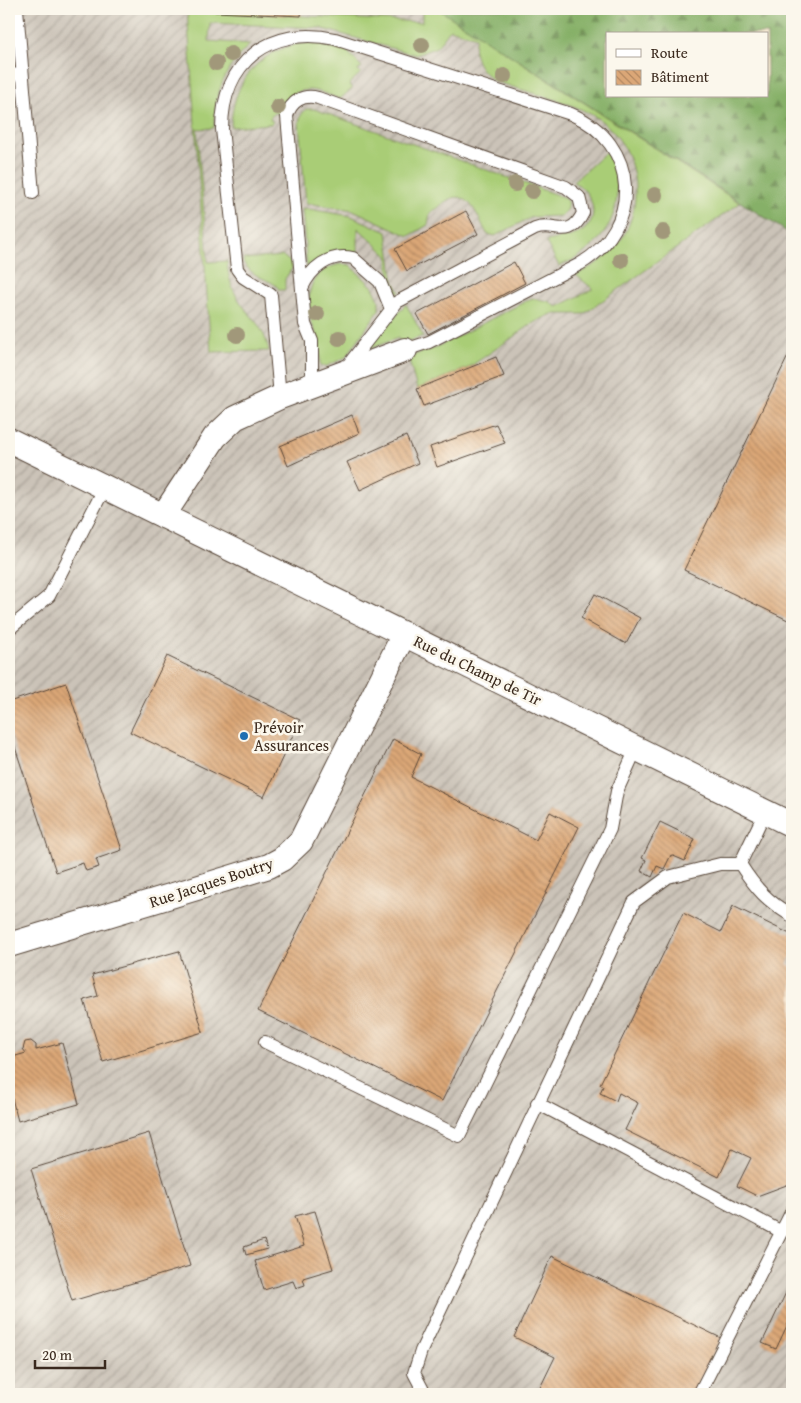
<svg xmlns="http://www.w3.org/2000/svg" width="801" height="1403" font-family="'Gentium Book Plus',serif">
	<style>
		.industrial { fill: url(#industrial-furrows) }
		.grass { fill: #a9cd76; stroke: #727c4a }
		.forest { fill: url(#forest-firs); stroke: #606d42; fill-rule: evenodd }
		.building { fill: url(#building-back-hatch) }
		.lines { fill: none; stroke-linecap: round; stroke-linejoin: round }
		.lane-casing { stroke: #574638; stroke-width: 14 }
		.street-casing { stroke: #574638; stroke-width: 26 }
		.lane { stroke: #fff; stroke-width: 12 }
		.street { stroke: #fff; stroke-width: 24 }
		.tree { fill: #a1987a }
		.poi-dot { fill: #1f6fb2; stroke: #fbf7ec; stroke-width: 2 }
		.labels { text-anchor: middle; stroke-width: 5; stroke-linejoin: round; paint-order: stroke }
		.street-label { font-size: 16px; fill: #3b2a1e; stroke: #fbf7ec }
		.poi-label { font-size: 16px; fill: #3b2a1e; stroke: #fbf7ec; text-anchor: start }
	</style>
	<defs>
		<pattern id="industrial-furrows" width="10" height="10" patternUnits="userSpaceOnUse" patternTransform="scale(1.25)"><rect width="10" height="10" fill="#cbc3b8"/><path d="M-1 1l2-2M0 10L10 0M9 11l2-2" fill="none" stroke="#a69f95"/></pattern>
		<pattern id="forest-firs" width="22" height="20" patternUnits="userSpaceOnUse" patternTransform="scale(1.25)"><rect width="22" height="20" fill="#86b067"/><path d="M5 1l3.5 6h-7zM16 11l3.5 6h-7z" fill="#6f8f54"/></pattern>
		<pattern id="building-back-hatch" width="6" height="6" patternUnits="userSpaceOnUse" patternTransform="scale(1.25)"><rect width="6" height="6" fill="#dba777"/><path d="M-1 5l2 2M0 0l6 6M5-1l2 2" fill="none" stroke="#b38861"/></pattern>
	</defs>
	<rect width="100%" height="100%" fill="#fbf7ec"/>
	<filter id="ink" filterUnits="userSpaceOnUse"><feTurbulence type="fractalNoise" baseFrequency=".02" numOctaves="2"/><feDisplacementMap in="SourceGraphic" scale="10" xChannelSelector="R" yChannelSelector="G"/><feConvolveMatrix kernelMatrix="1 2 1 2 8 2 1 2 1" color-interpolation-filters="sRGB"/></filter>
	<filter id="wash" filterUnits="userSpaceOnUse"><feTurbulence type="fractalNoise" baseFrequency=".0096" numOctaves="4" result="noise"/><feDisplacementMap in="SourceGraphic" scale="20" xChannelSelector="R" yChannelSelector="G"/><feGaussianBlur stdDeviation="1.12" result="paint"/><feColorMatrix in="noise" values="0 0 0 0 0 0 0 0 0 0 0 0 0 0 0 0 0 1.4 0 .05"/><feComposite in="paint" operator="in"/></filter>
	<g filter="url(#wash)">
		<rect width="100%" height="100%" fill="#f5e3ca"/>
		<path class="industrial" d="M9,9H438L792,235V1394H9Z"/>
		<path class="grass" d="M422,9H438L740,203L584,314H552L535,322L468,368L417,389L408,357L435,348L532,298L548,301L557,307L593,289L576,275C589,268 601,262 611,252C650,213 640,143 594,116C564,98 525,93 493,80C478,69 471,56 476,37L450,29L437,47L416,55L320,28L210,23L209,41L251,44C225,65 214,95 214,128L197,129L208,262L227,261C228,273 230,284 236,295C248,317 263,322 269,351L211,352L187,10L422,22Z
			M303,43H319L345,49L362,67L358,70L361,73L349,84L353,88L340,99C321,92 302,82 286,101C283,105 282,111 279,115L275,112L270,118L273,122L271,124L231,127C232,83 258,50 303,43Z
			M306,109H314L563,197L567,201L568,209L562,216L532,217L495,236L487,234C476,213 466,181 439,207C436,210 433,210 430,213L428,225L409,236L353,210L306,203L299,122L301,115Z
			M606,152C632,201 609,247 559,266L546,242C556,237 567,239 577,234C603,223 594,191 573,182Z
			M302,208L351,216L387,232L394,282L400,292L397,293L390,281L388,256L358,228V253C343,250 319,258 307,268Z
			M283,256L294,265L285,279V290H279C275,279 255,281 243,262V259Z
			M341,264L350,265L373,287L379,300V310L346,357L327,366H320C320,358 320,350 319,343C318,335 313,328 311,321C306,293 309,270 341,264Z
			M406,304L423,336L401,344L398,338L367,350Z"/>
		<path class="forest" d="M438,9H792V235ZM607,34H767V96H607Z"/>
		<g id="blocks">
			<path class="building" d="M215,9H302L301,16L215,12Z
				M466,211L478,234L407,271L395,249Z
				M514,262L525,283L428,334L417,314Z
				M792,348V545L789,551L792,553V622L684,570Z
				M496,357L504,376L424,406L417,389Z
				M352,415L359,433L288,466L280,446Z
				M496,424L505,443L437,467L430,447Z
				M406,436L418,463L360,490L347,462Z
				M595,594L640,618L626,644L581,618Z
				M167,656L300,720L264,797L130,732Z
				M66,683L122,850L96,859L99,867L86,871L83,863L56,872L9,729V702Z
				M393,739L421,754L411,777L536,840L550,812L579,827L442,1101L258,1011Z
				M660,822L695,839L685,861L671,855L664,869L657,866L652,877L641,871L646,860L642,858Z
				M733,906L792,935V954L787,964L792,967V1183L757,1196L737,1186L751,1158L732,1149L719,1177L625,1130L638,1103L619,1093L616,1101L600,1093L603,1086L600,1084L683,913L721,932Z
				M179,951L203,1032L103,1062L84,1000L98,996L92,975Z
				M31,1041L36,1045V1050L62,1043L79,1104L18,1121L9,1087V1058L26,1053L23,1049L25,1042Z
				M149,1133L190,1266L72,1301L31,1169Z
				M315,1211L333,1269L303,1278L305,1285L296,1288L293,1281L264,1290L255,1261L304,1246L295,1216Z
				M264,1240L267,1249L246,1255L244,1247Z
				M552,1256L721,1338L692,1394H537L555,1357L514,1337Z
				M792,1280V1315L776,1349L762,1343Z"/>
		</g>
	</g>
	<g filter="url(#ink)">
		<use href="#blocks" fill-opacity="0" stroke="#574638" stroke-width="1"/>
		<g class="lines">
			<g class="lane-casing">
				<path id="lane" d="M17,9L33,193
					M9,75L22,74
					M302,288C311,268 329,253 353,258L380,282L391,309
					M312,384V341L305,324L287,116C291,101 303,94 318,98L566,187L579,197L583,213C569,242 554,221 535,229L397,302L345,369
					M280,397L271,295L243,277L237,269L222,129C222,62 270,25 335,39L571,114C640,143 643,227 580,264L429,342L405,350
					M9,629L49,596L105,487
					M740,864L765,812
					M265,1042L459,1136L610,829L617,791L636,749
					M537,1103L782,1232
					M425,1394L414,1373L421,1351L634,902L668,877L720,864H740C756,889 767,901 792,916
					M699,1394L792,1211"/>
			</g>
			<g class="street-casing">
				<path id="street" d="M9,440L792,825
					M163,516L215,437L235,418L280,397L405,350
					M9,945L269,866L282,859L301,841L404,634"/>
			</g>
			<use href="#lane" class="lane"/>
			<use href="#street" class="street"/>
		</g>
		<g class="tree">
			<circle cx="422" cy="45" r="8"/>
			<circle cx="231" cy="54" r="8"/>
			<circle cx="216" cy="63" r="8"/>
			<circle cx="504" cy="76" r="8"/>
			<circle cx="278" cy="107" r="8"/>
			<circle cx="515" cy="184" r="8"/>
			<circle cx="532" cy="191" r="8"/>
			<circle cx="655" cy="195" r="8"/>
			<circle cx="663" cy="232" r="8"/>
			<circle cx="621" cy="260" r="8"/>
			<circle cx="317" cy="314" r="8"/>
			<circle cx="237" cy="335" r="8"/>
			<circle cx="339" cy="338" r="8"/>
		</g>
	</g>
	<circle class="poi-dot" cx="244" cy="736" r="5"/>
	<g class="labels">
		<g class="street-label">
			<text transform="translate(478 670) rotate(26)" y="6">Rue du Champ de Tir</text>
			<text transform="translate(211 882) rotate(-18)" y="6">Rue Jacques Boutry</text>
		</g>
		<g class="poi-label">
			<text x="254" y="733">Prévoir<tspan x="254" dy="18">Assurances</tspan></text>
		</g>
	</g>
	<rect width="801" height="1403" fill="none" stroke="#fbf7ec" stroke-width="30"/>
	<rect x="606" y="32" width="162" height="65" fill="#fbf7ec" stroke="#aea59a"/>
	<rect x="616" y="49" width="25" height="8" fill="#ffffff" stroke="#aea59a"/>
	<text x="651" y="58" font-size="15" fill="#3b2a1e">Route</text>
	<rect x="616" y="70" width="25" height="15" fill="url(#building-back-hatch)" stroke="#aea59a"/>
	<text x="651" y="82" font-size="15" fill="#3b2a1e">Bâtiment</text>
	<path d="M35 1360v8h70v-8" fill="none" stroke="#3b2a1e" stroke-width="2.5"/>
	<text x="42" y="1360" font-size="15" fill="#3b2a1e" stroke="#fbf7ec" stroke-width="4" paint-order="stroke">20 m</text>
</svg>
